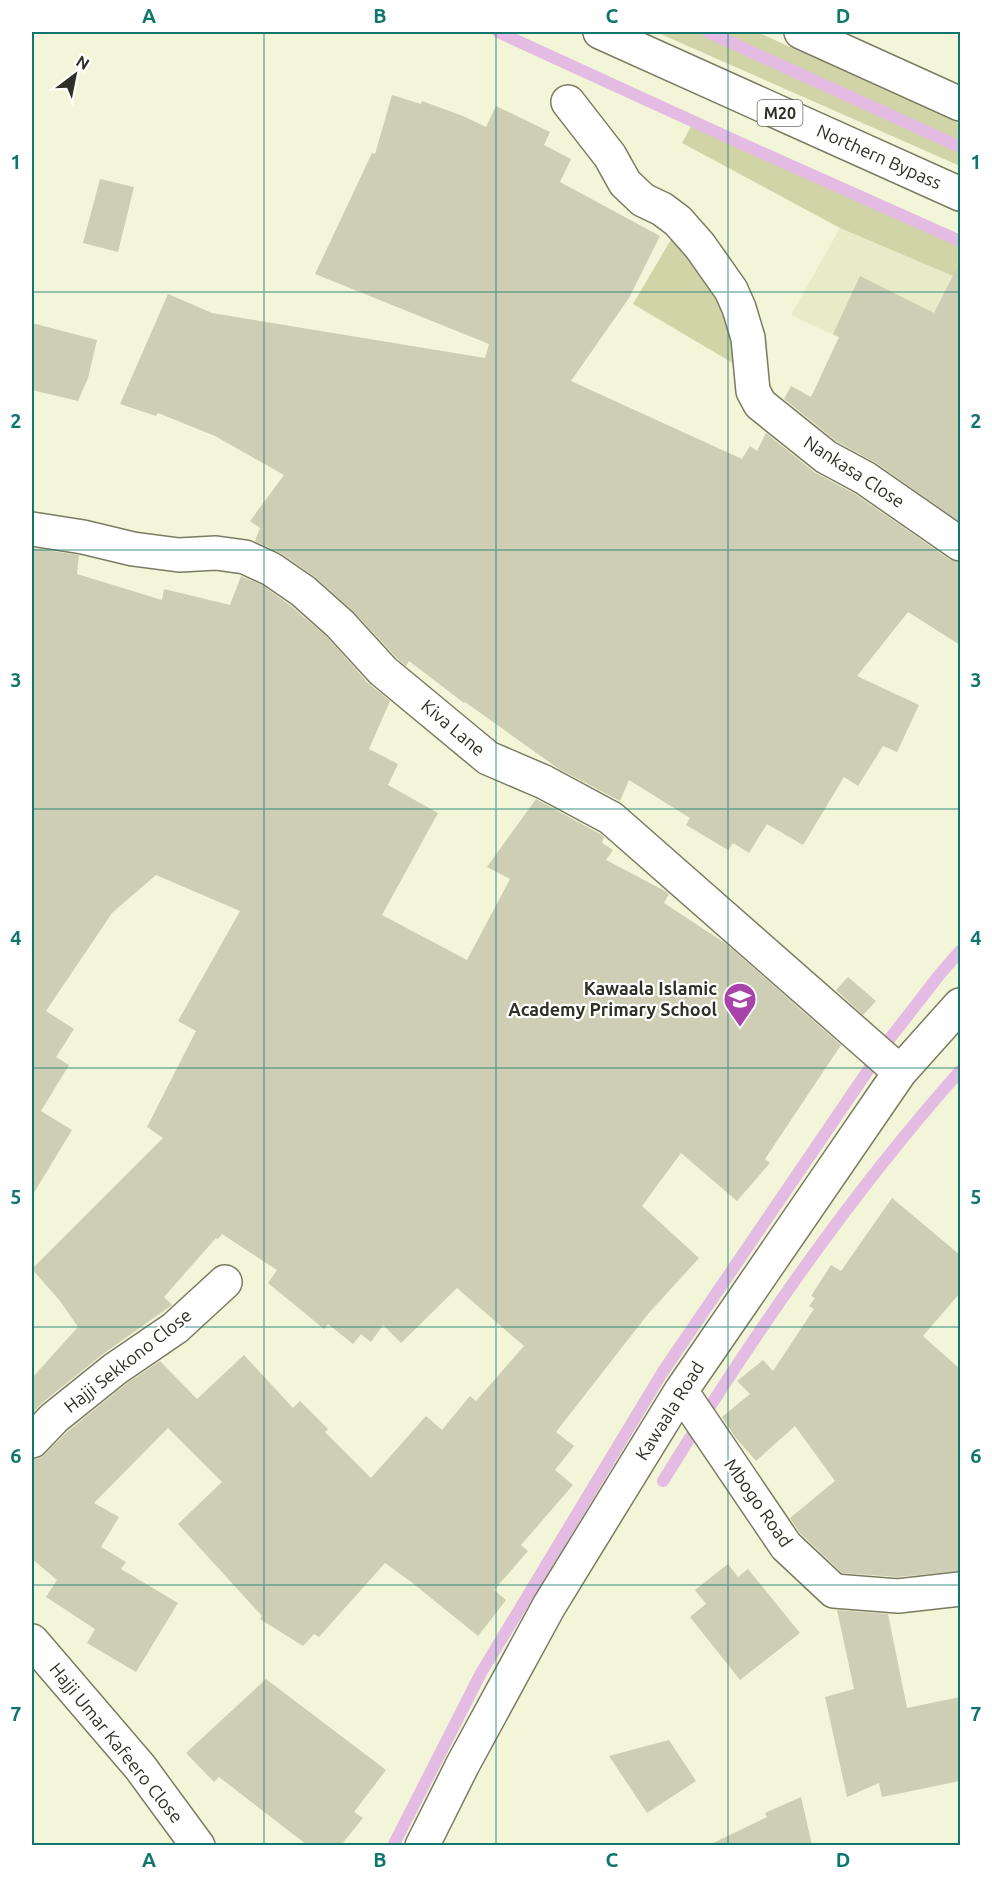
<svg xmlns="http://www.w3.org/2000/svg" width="992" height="1877" font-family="Ubuntu,sans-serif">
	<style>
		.built { fill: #e8ebc7 }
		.green { fill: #d1d4a6 }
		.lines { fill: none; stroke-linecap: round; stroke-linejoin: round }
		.stream { stroke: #e4bce3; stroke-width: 12 }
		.building { fill: #cdceb3 }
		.minor-casing { stroke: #7a7b61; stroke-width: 36 }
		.highway-casing { stroke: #7a7b61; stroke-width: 36 }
		.minor { stroke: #fff; stroke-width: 33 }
		.highway { stroke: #fff; stroke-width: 33 }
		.grid { fill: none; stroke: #0f766e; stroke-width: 1.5; stroke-opacity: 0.55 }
		.labels { text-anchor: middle; stroke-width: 4.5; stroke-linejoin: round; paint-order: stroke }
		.shield { fill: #fff; stroke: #6d6e66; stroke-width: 1.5 }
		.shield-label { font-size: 16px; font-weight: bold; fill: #2f3025 }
		.street-label { font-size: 18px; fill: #2f3025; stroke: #fff }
		.poi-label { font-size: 18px; font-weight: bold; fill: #2f3025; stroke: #fff; text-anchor: end }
		.neatline { fill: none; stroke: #0f766e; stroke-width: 2 }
		.grid-label { font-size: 20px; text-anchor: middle; font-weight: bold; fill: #0f766e }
	</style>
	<rect width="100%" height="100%" fill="#f3f5d8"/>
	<path class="built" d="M840,228L960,279V368L906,339L889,361L791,315Z"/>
	<path class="green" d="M656,32H757L960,124V166Z
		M693,123L827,185L960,243V279L840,228L682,143Z
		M673,236L704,262L734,327L736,365L633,304Z"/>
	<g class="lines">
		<path class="stream" d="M498,32L736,141L960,241
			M708,32L960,147
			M663,1481C752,1337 848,1197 960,1071
			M393,1846L481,1673L662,1373L888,1041L940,974L960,951"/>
	</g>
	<path class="building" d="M392,95L421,104L422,101L463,116L486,127L496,106L550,132L544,145L571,159L560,182L660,236L629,298L571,381L742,459L750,446L757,451L766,433L814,472L855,494L949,559L960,562V645L908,612L857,676L919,705L897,752L883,746L858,786L844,777L803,845L767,824L749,853L733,843L728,850L686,825L690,818L629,780L620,801L559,769L465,702L464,703L409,661L406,666L396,657L352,610L315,577L282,554L255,541L260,528L250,521L284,475L215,436L158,413L156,416L120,404L168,294L212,313L485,358L489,344L315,274L372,153L375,154Z
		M100,179L134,187L118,252L83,243Z
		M960,262V522L876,463L836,441L784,399L791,386L811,397L839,337L833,334L860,276L934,313Z
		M32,323L97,340L88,378L78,401L32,390Z
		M32,548L79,555L77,574L162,600L164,589L230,605L241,576L262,585L291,606L327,637L369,684L390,701L369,749L398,764L388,785L438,813L382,915L467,960L510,879L487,867L536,799L600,834L604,837L602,843L613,850L606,860L667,892L669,894L664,903L725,943L841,1045L765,1159L770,1163L737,1201L681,1153L642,1206L699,1258L648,1314L556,1432L574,1446L555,1470L573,1485L521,1545L528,1551L494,1590L506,1600L478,1636L410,1581L385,1563L319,1637L314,1634L303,1646L260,1619L262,1616L178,1524L222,1482L168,1428L94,1503L119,1517L101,1547L126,1562L121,1569L178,1603L136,1672L87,1643L95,1629L46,1597L57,1580L32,1559V1459H38L45,1454L67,1432L126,1384L160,1361L197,1399L244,1355L293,1408L300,1401L328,1429L325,1432L371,1478L426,1416L442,1430L470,1396L476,1401L524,1346L457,1288L401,1343L383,1325L371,1342L361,1334L353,1344L328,1324L324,1329L268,1283L277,1270L222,1234L218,1239L216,1238L164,1297L172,1305L103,1354L42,1403L32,1414V1378L78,1327L60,1301L32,1269L163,1138L147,1127L196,1031L178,1021L240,911L156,875L112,913L46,1011L74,1029L56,1057L69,1065L41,1111L72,1130L32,1196Z
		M848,977L876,1001L863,1015L836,990Z
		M892,1198L960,1255V1293L923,1336L960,1369V1571L898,1577L842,1573L800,1533L790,1518L835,1481L795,1426L756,1461L735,1437L722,1417L750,1394L737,1381L763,1360L773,1371L814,1309L809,1306L815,1298L811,1296L831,1265L841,1271Z
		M728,1564L738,1577L748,1569L800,1633L740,1680L690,1617L706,1604L695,1590Z
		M837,1610L888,1614L907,1708L960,1697V1781L882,1797L879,1783L847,1797L825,1697L854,1689Z
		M266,1679L386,1770L354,1812L363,1818L341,1845H307L219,1777L214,1782L186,1753Z
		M669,1740L696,1781L647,1813L609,1756Z
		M801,1797L812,1845H709L767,1817L765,1813Z"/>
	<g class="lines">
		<g class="minor-casing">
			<path id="minor" d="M568,102L610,156L625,183L643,200L662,209L678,221L700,246L731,290L739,308L748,338L753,391L760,404L826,457L865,478L960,544
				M32,529L83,537L133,549L179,555L216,553L245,557L271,569L303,591L340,624L383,671L488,758L544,782L611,818L900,1072
				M681,1391L786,1546L834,1591L898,1596L960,1589
				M32,1441L54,1418L115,1369L175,1328L225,1282
				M32,1641L140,1767L198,1846
				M422,1846L463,1764L549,1606L681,1391L900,1072L960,1005"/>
		</g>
		<g class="highway-casing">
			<path id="highway" d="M600,32L960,194
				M801,32L960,104"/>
		</g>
		<use href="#minor" class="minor"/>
		<use href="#highway" class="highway"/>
	</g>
	<path class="grid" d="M264,32V1846M496,32V1846M728,32V1846M32,292H960M32,550H960M32,809H960M32,1068H960M32,1327H960M32,1585H960"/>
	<defs>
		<g id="school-pin" transform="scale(1.725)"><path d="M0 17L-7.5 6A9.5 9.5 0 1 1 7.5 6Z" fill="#a743a9" stroke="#fff"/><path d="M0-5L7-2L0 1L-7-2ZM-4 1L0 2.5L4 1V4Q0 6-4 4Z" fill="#fff"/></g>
	</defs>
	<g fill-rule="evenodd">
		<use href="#school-pin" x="740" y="999"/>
	</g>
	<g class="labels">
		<rect class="shield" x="757.5" y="100" width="45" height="26" rx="4.5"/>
		<g class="shield-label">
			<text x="780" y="119">M20</text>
		</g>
		<g class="street-label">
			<text transform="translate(879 157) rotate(24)" y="6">Northern Bypass</text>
			<text transform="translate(854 472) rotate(33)" y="6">Nankasa Close</text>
			<text transform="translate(453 728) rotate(40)" y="6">Kiva Lane</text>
			<text transform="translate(128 1361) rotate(-38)" y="6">Hajji Sekkono Close</text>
			<text transform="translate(670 1411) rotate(-58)" y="6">Kawaala Road</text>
			<text transform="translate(758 1503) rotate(55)" y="6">Mbogo Road</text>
			<text transform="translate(116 1743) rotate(51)" y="6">Hajji Umar Kafeero Close</text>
		</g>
		<g class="poi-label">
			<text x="717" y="995">Kawaala Islamic<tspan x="717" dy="21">Academy Primary School</tspan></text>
		</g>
	</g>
	<rect width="992" height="1877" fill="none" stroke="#ffffff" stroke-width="66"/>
	<g transform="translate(75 75) rotate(32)" stroke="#ffffff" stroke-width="4.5" paint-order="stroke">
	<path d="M0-4.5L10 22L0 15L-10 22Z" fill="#2f3025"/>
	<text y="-9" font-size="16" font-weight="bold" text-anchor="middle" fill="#2f3025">N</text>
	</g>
	<rect x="33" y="33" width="926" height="1811" class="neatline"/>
	<g class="grid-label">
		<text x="149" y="23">A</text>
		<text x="380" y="23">B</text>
		<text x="612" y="23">C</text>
		<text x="843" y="23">D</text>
		<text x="16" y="169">1</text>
		<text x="976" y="169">1</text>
		<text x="16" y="428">2</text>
		<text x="976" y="428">2</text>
		<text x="16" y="687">3</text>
		<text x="976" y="687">3</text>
		<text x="16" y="945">4</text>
		<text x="976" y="945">4</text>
		<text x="16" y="1204">5</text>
		<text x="976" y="1204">5</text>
		<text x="16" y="1463">6</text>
		<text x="976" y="1463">6</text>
		<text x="16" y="1721">7</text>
		<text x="976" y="1721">7</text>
		<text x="149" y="1867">A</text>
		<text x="380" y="1867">B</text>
		<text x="612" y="1867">C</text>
		<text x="843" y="1867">D</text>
	</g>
</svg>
